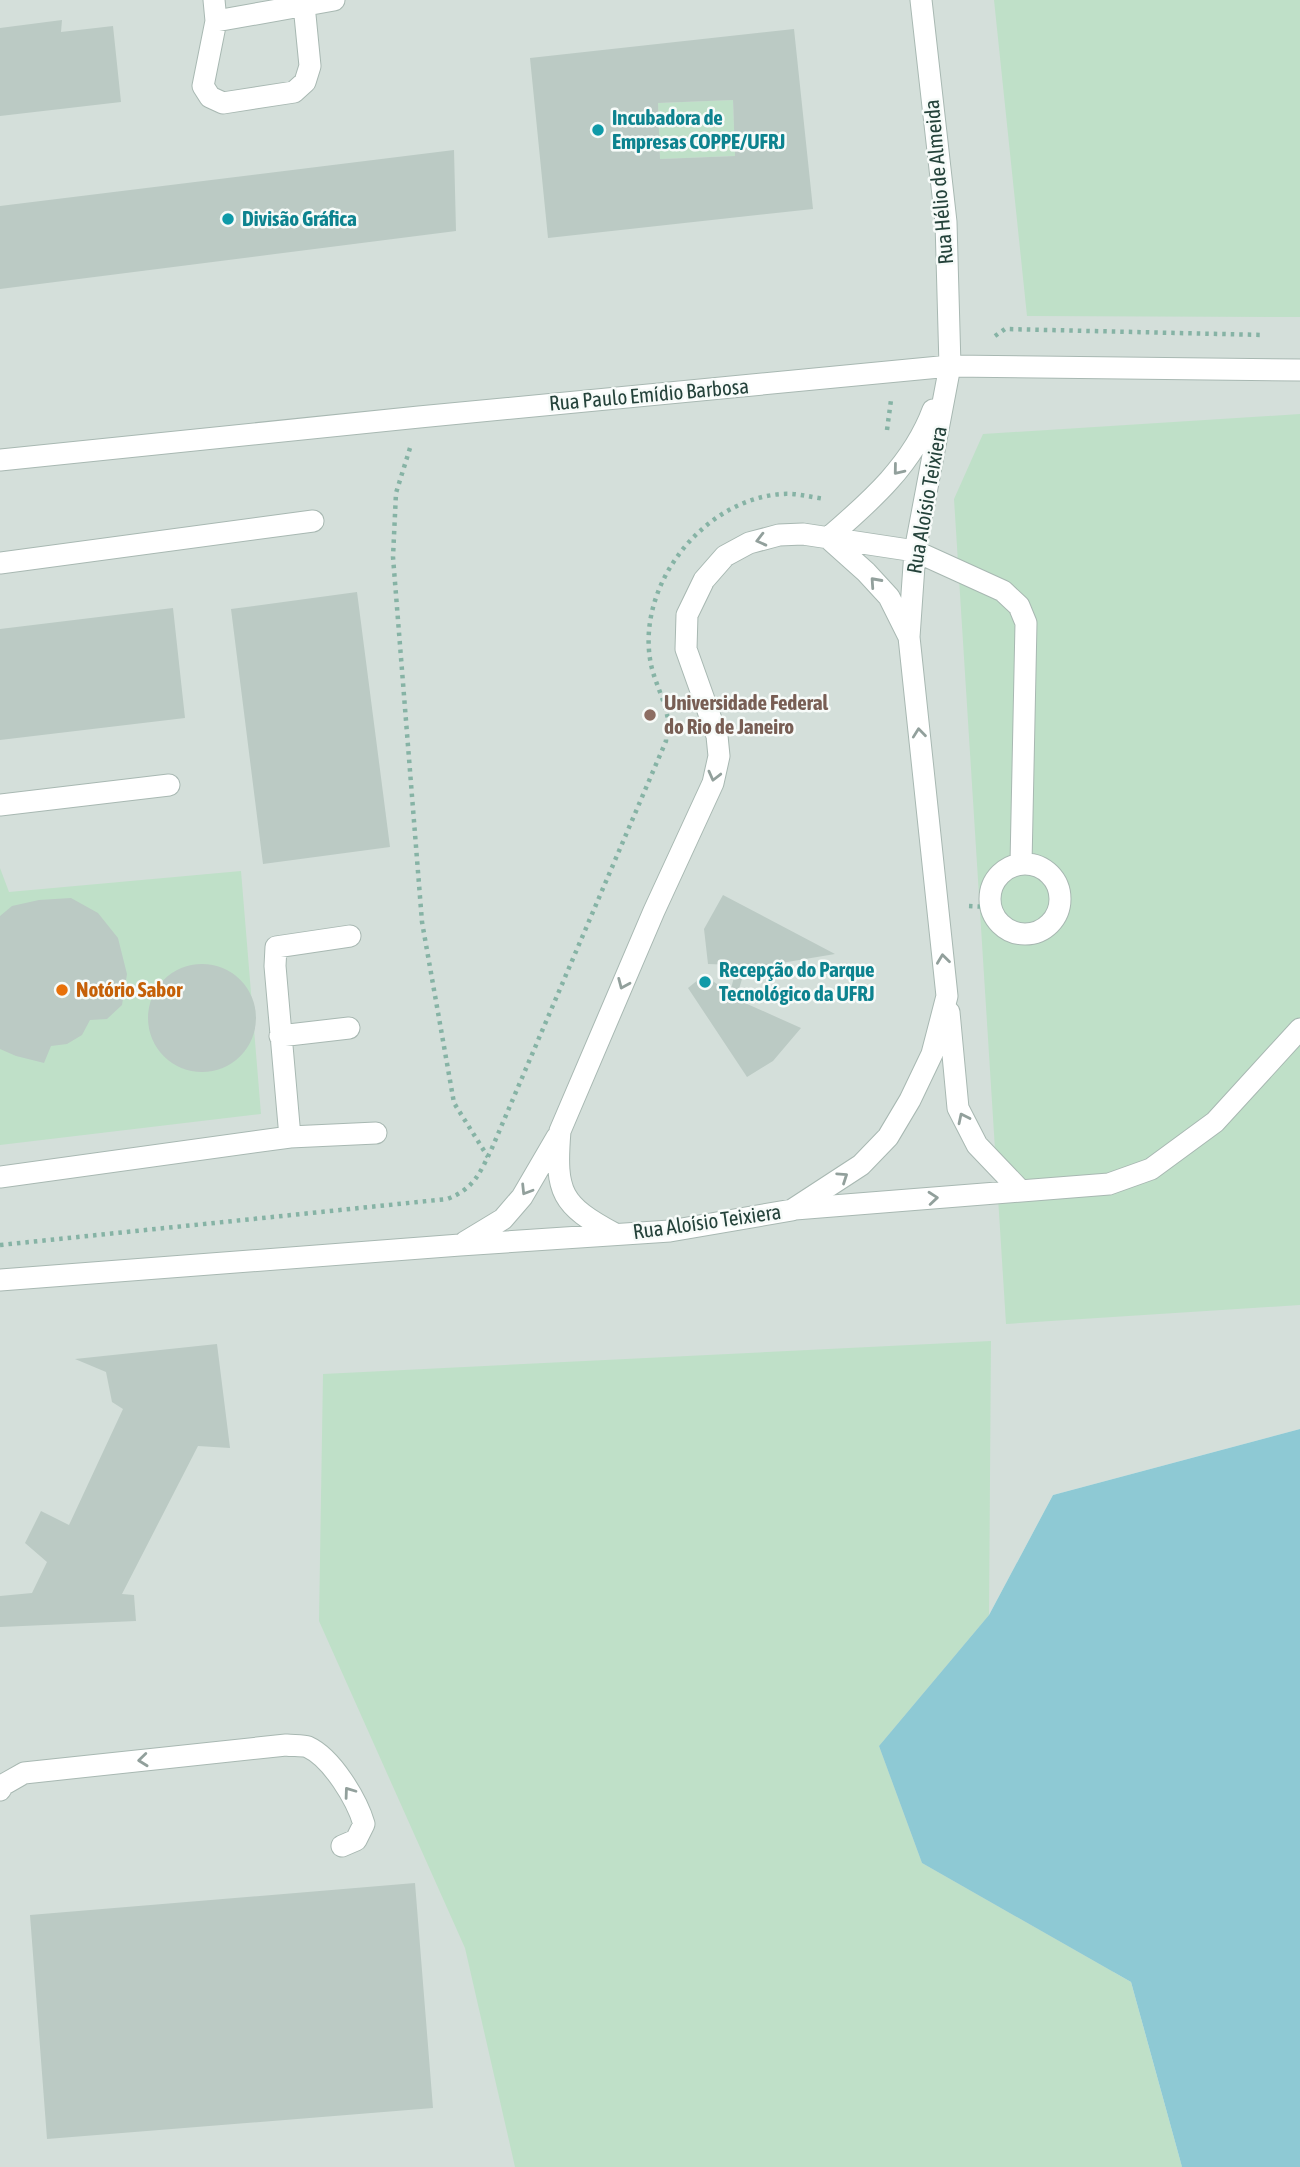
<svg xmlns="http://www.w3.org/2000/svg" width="1300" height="2167" font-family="'Asap Condensed',sans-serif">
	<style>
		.built { fill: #d4dfda }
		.green { fill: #bfe0c8 }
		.water { fill: #8ec9d4 }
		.building { fill: #bbcac4; fill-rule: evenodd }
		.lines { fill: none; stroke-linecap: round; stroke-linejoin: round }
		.minor-casing { stroke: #a8b8b2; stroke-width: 23 }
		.path { stroke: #86b3a5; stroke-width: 4.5; stroke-dasharray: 3.5 5; stroke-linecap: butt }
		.minor { stroke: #fff; stroke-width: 21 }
		.oneway { stroke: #92a09c }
		.culture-dot { fill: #0f9aa8; stroke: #f7fbf9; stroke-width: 2.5 }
		.education-dot { fill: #8d6e63; stroke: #f7fbf9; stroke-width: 2.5 }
		.food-dot { fill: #e8710a; stroke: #f7fbf9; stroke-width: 2.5 }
		.labels { text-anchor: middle; stroke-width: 5; stroke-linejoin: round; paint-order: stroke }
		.culture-label { font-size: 21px; font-weight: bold; fill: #0d838f; stroke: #f7fbf9; text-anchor: start }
		.street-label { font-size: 21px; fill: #24423a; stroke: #f7fbf9 }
		.education-label { font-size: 21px; font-weight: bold; fill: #785e54; stroke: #f7fbf9; text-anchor: start }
		.food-label { font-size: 21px; font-weight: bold; fill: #c56008; stroke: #f7fbf9; text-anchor: start }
	</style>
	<rect width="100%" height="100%" fill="#e6efeb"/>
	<path class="built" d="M0,0H1300V1429L1053,1495L989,1615L1182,2167H0Z"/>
	<path class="green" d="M994,0H1300V317L1027,316Z
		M733,100L735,156L660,159L658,103Z
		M1300,414V1305L1006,1324L954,499L983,434Z
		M0,868L9,892L241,871L261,1114L0,1145Z
		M991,1341L989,1615L879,1746L922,1863L1131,1982L1182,2167H515L465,1948L319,1621L323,1374Z"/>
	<path class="water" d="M1300,1429V2167H1182L1131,1982L922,1863L879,1746L989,1615L1053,1495Z"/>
	<path class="building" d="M62,20L61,32L113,26L121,102L0,116V28Z
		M794,29L813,209L548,238L530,58ZM733,100L735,156L660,159L658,103Z
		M454,150L456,231L0,289V206Z
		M357,592L390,847L263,864L231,609Z
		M173,608L185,718L0,740V629Z
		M723,895L835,954L745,969L736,999L801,1028L773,1061L747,1077L688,988L704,975L730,993L737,965L708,964L704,929Z
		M71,898L98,913L118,938L127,974L122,1005L107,1019L90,1020L82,1035L67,1044L51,1046L44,1063L16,1056L0,1049V916L12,906L39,900Z
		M148 1018a54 54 0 1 1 108 0a54 54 0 1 1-108 0Z
		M217,1344L230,1448L198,1446L122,1594L134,1595L136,1621L0,1627V1596L32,1593L47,1562L25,1543L41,1511L69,1525L123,1409L112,1402L106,1372L75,1359Z
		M415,1883L433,2108L47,2139L30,1915Z"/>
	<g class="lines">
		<g class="minor-casing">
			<path id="minor" d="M214,0L216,21L203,86L210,97L223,103L294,92L305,82L310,66L304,5
				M216,21L334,0
				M0,460L419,417L950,366L1300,370
				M828,538C871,501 913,464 933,410
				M828,538L866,572L889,597L908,635
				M0,563L313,521
				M0,805L169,785
				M990 899a35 35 0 1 1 70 0a35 35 0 1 1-70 0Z
				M949,1012L958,1108L977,1145L1020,1190
				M280,1036L349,1028
				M290,1137L275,966L276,947L350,936
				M0,1177L290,1137L376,1133
				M795,1209L1109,1184L1151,1169L1215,1122L1300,1029
				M615,1234C561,1205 555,1193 560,1131L654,911L713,783L719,756L717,736L686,649L687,615L704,580L725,556L749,543L779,535L803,534L915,551L1003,591L1019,606L1026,623L1021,864
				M465,1242L503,1219L522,1197L557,1137
				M0,1280L460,1245L670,1231L792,1210L861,1165L888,1137L910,1100L932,1054L947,996L909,637L915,551L950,366L946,222L921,0
				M0,1790L3,1785L24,1773L286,1745C293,1746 302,1745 308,1747C332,1758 357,1800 364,1824L356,1840L342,1846"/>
		</g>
		<path class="path" d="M995,336L1005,329L1264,335
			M887,430L891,400
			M410,448L396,493L393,557L422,922L454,1103L488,1157
			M969,906L990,907
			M0,1245L447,1199C474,1189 480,1173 492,1148L666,741C666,735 668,727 668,720C665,699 653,680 650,659C638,582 705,499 782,494C797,493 810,497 825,499"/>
		<use href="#minor" class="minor"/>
	</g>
	<defs><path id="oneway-chevron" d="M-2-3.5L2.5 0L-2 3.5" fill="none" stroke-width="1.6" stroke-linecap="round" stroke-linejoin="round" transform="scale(1.75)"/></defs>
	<g class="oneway">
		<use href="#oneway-chevron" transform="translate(898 470) rotate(129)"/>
		<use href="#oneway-chevron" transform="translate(761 540) rotate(166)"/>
		<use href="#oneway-chevron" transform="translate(875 582) rotate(-132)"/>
		<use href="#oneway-chevron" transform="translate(919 733) rotate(-96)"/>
		<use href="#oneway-chevron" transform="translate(714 776) rotate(104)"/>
		<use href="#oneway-chevron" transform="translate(943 959) rotate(-97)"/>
		<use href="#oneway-chevron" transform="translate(623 984) rotate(113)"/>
		<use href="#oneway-chevron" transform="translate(963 1118) rotate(-116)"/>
		<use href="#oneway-chevron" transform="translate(843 1177) rotate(-34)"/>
		<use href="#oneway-chevron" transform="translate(526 1190) rotate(122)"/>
		<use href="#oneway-chevron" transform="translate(933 1198) rotate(-5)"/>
		<use href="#oneway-chevron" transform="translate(143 1760) rotate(174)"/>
		<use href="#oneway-chevron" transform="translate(349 1792) rotate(-126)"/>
	</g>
	<g class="culture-dot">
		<circle cx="598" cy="130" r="7"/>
		<circle cx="228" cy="219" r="7"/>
		<circle cx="705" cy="982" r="7"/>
	</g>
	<circle class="education-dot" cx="650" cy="715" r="7"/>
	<circle class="food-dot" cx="62" cy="990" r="7"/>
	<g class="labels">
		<g class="culture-label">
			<text x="612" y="125">Incubadora de<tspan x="612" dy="24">Empresas COPPE/UFRJ</tspan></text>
			<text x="242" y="226">Divisão Gráfica</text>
			<text x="719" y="977">Recepção do Parque<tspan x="719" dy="24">Tecnológico da UFRJ</tspan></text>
		</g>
		<g class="street-label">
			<text transform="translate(939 182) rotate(-95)" y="7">Rua Hélio de Almeida</text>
			<text transform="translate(649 395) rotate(-5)" y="7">Rua Paulo Emídio Barbosa</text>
			<text transform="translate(927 500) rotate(-80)" y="7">Rua Aloísio Teixiera</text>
			<text transform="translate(707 1222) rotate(-8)" y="7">Rua Aloísio Teixiera</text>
		</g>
		<g class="education-label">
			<text x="664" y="710">Universidade Federal<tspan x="664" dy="24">do Rio de Janeiro</tspan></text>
		</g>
		<g class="food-label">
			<text x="76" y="997">Notório Sabor</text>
		</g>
	</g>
</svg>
